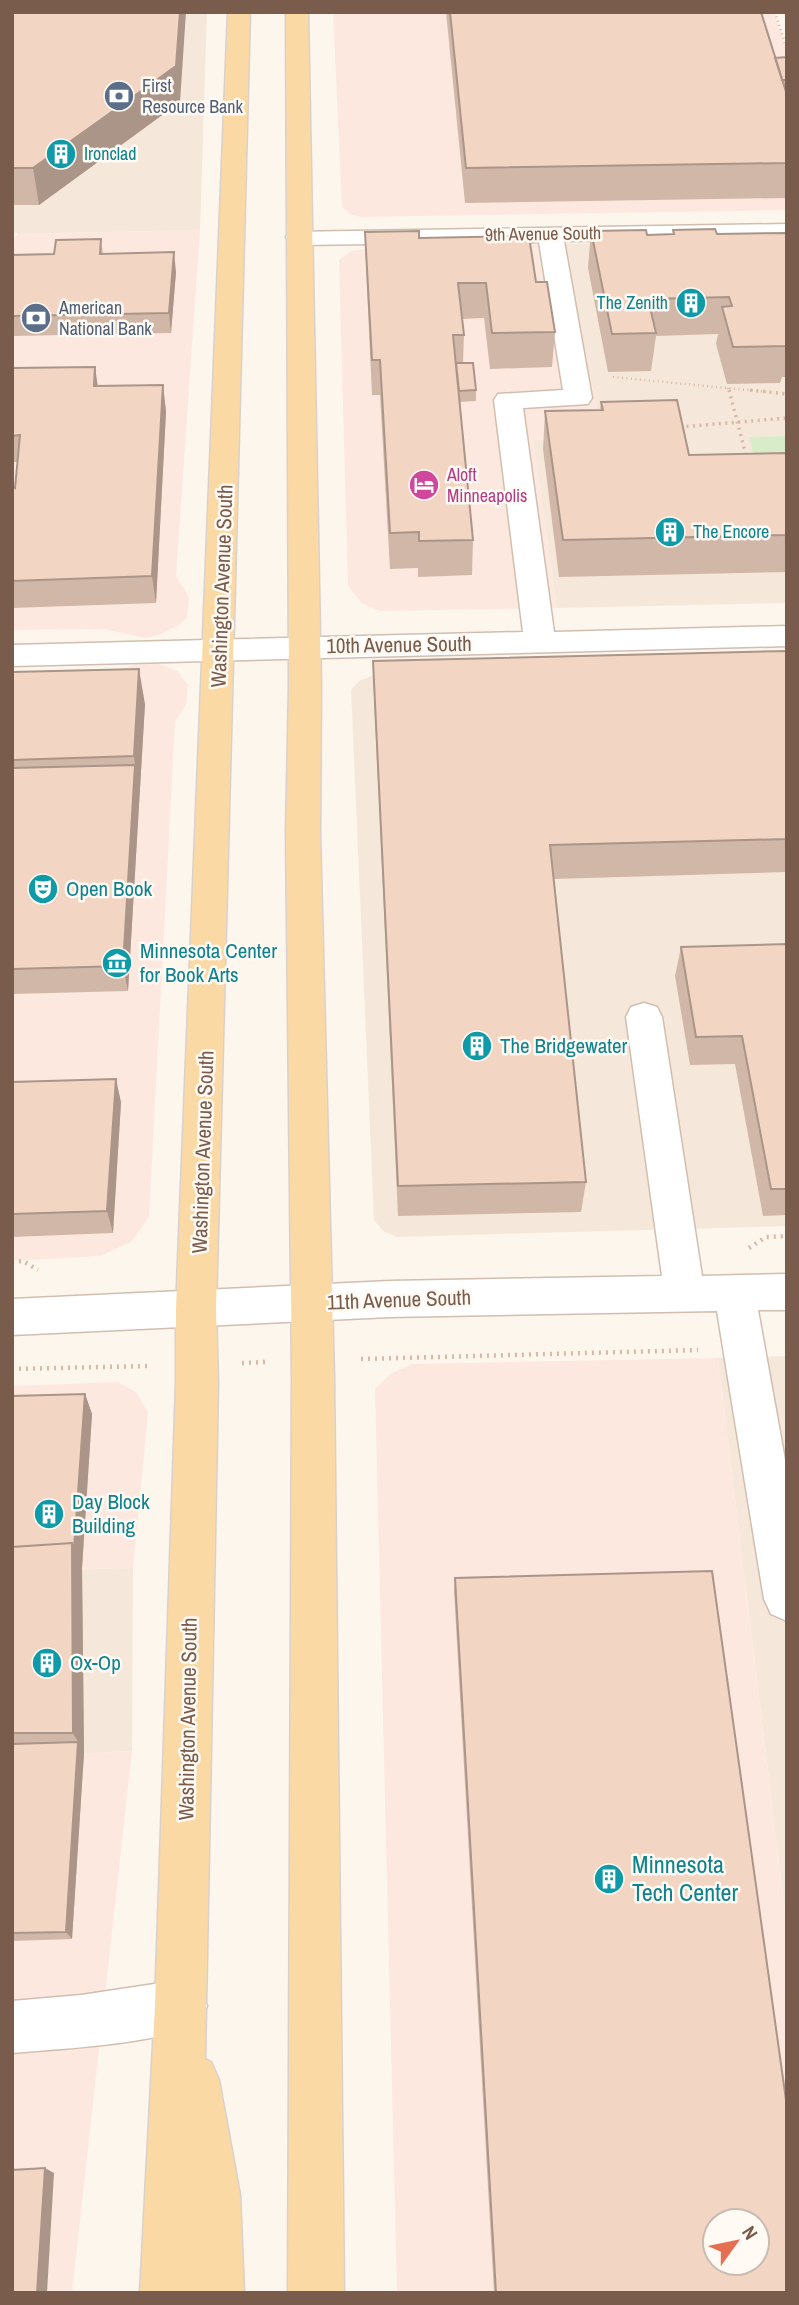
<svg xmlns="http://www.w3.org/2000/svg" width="799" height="2305" font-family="'Archivo Narrow',sans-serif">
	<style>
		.residential { fill: #f5e8da }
		.commercial { fill: #fde8e0; fill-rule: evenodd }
		.green { fill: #d8ecc9 }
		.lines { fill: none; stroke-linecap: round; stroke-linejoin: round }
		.minor-casing { stroke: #d1beb0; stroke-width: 3 }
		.major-casing { stroke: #dad1cd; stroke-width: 3 }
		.path-far2 { stroke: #d9b8a5; stroke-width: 2.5; stroke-dasharray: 1 3.5; stroke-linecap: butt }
		.path-far1 { stroke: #d9b8a5; stroke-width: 3.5; stroke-dasharray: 2 4.5; stroke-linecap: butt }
		.path { stroke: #d9b8a5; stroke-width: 4.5; stroke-dasharray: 2 5; stroke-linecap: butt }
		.minor { fill: #fff; fill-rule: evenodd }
		.major { fill: #fbd9a5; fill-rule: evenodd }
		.wall { fill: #d1b7a8 }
		.shaded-wall { fill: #aa9588 }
		.building { fill: #f3d5c3; stroke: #aa9588; stroke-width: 2; fill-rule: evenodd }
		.labels { text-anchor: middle; stroke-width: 5; stroke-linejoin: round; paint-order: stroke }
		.far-service-label { font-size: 18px; fill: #4e5e75; stroke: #fffaf3; text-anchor: start }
		.far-culture-label { font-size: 18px; fill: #0d838f; stroke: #fffaf3; text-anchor: start }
		.far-street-label { font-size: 18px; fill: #7a5c4d; stroke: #fffaf3 }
		.far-hotel-label { font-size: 18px; fill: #b23c85; stroke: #fffaf3; text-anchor: start }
		.street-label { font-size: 21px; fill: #7a5c4d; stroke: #fffaf3 }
		.culture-label { font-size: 21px; fill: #0d838f; stroke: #fffaf3; text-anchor: start }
		.near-culture-label { font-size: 24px; fill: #0d838f; stroke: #fffaf3; text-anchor: start }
	</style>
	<rect width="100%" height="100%" fill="#fdf6ec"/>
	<path class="residential" d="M12,12H207L200,230L18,234L12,231Z
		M787,239V603L557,608L533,440L602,437L562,244Z
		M787,657V1226L397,1237L383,1231L374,1220L351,690L359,681L376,674Z
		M787,1356V1928L718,1358Z
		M133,1568L132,1751L12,1757V1571Z"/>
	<path class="commercial" d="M333,12H774L787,51V210L361,217L350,214L342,207Z
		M200,230L176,576L189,597L187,618L176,627L159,635L144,638L104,629L12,630V239L18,234Z
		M562,244L603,438L533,440L557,608L379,611L362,603L348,586L339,260L351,251L366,249Z
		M139,663H157L177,671L188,685L186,705L175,722L149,1217L131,1242L100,1256L12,1261V678L99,677Z
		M718,1358L787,1928V2293H397L375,1389L390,1374L412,1364ZM715,2221H757V2263H715Z
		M118,1382L137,1393L148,1413L133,1568L12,1571V1386Z
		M132,1751L72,2293H12V1757Z"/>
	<path class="green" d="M787,436V459L755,460L749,437Z"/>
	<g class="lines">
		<g class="minor-casing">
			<path id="minor" d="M787,224V239L564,241L592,398L588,404L523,408L554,632L787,626V646L12,666V645L523,632L494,400L498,394L563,390L539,242L299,245L290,242L286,237L290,232Z
				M644,1003L657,1007L662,1017L702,1276L787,1274V1310H758L787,1471V1621L771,1614L764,1599L717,1311L390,1317L12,1335V1299L390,1281L662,1276L626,1017L631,1007Z
				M181,1980L199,1988L207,2006L199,2024C150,2045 67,2048 12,2053V2001L81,1995Z"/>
		</g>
		<g class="major-casing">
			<path id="major" d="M228,12H250L216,1309L218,1383L205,2059L211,2062L219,2080L240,2195L244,2293H140L155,2006L176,1383V1309Z
				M286,12H308L321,686L320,833L334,1377L344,2293H288L292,1377L286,833L289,686Z"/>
		</g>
		<path class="path-far2" d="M775,12L787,50
			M613,377L768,392
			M728,388L729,392"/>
		<path class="path-far1" d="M729,390L747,459
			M750,390L787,394
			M680,427L787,418"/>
		<path class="path" d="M749,1248L766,1237L787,1236
			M12,1262L23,1261L38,1270
			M361,1359L698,1350
			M242,1363L265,1362
			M12,1369L149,1366"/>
		<use href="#minor" class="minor"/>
		<use href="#major" class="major"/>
	</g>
	<path class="wall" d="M12,12L180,102L39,205H12Z
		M446,12H761L775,58L787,57V198L465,203Z
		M673,230L717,234L787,233V377H782L780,383L727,384L716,344L718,334L656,336L651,371L608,372L588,268L591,231L647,235L673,234Z
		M365,232L419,238L536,282L555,332L552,367L490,369L484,318L462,319L464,335L463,363L476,390V401L460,402L473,540L472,575L418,577V568L390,569L380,395H372L366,267Z
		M101,239L103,254L176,272L171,333L12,336V255L54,254Z
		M12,368L98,386L163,385L166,412L156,603L12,608V486L15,488L17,462H12Z
		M601,402L689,455L787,453V572L559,577L543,449L545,411L600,410Z
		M787,651V872L554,879L586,1182L581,1212L398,1216L374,696L373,661Z
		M12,672L145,704L128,991L12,994Z
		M787,944V1215L763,1216L735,1064L690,1065L675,976L681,947Z
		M12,1082L121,1102L113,1233L12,1237Z
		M85,1394L92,1414L82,1568L84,1753L72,1939L12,1941V1396Z
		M455,1578L787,2293H494L454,1591Z"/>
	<path class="shaded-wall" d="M180,12H186L180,102L39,205L33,168Z
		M174,252L176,272L171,333L169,313Z
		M95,367L99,394L94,386Z
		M163,385L166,412L156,603L152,576Z
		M139,669L145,704L128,991L123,966L135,765L134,756Z
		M116,1079L121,1102L113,1233L107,1211Z
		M85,1394L92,1414L82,1568L84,1753L72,1939L66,1932L78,1742L73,1733L72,1543Z
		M45,2168L54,2173L47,2293H37Z"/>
	<path class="building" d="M12,12H180L176,66L33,168H12Z
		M450,12H761L787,95V163L466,168Z
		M787,57V80H782L775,58Z
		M715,229L717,234L787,233V346L733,347L722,307L732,306L729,297L648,299L656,333L612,334L591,231L646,230L647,235L674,234L673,230Z
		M419,231V238L529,236L536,282H547L555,332L492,333L486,283H458L464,335H453L473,540L419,541V532L390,533L380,360H372L365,232Z
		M101,239L100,254L174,252L169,313L12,316V255L54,254L56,240Z
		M456,363H473L476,390L459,391Z
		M95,367L94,386L163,385L152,576L12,581V486L15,488L20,435L12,436V368Z
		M677,400L689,455L787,453V535L563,540L545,411L603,410L601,402Z
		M787,651V839L550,845L586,1182L398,1186L373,661Z
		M139,669L134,756L12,760V672Z
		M135,765L123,966L12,969V768Z
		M787,944V1189H771L742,1036L696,1037L681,947Z
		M116,1079L107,1211L12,1214V1082Z
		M85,1394L74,1550L72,1543L12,1547V1396Z
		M72,1543L73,1733H12V1547Z
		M712,1571L787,2107V2293H496L455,1578ZM715,2221H757V2263H715Z
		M78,1742L66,1932L12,1933V1744Z
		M45,2168L37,2293H12V2170Z"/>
	<defs>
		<g id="bank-disc" transform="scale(1.575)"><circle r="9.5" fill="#5c6f8a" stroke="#fffaf3"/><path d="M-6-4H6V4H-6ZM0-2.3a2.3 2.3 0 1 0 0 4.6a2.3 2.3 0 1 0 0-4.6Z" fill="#fff"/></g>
		<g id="building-disc" transform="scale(1.575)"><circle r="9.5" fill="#0f9aa8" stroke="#fffaf3"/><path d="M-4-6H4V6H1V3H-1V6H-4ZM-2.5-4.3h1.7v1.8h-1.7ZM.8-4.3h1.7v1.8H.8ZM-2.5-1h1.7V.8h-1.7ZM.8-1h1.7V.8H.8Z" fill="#fff"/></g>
		<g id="hotel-disc" transform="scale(1.575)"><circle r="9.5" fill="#d1479c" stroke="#fffaf3"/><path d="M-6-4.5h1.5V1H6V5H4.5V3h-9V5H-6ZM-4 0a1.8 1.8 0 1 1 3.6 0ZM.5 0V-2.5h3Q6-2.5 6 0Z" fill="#fff"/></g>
		<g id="theatre-disc" transform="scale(1.575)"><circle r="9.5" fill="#0f9aa8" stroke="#fffaf3"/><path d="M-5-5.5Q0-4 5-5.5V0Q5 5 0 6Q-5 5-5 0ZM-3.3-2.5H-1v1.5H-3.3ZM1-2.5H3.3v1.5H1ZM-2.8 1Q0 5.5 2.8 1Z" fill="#fff"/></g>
		<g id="museum-disc" transform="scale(1.575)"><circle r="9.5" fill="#0f9aa8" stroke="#fffaf3"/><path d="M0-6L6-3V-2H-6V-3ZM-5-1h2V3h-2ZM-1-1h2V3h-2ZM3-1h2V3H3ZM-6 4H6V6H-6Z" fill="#fff"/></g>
	</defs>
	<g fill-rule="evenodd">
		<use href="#bank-disc" x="119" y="96"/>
		<use href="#building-disc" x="61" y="154"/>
		<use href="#building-disc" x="691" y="303"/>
		<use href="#bank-disc" x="36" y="318"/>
		<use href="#hotel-disc" x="424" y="485"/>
		<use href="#building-disc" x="670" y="532"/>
		<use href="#theatre-disc" x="43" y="889"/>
		<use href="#museum-disc" x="117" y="963"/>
		<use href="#building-disc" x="477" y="1046"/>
		<use href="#building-disc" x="49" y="1514"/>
		<use href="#building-disc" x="47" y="1663"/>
		<use href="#building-disc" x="609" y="1879"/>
	</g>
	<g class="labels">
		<g class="far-service-label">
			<text x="142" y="92">First<tspan x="142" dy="21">Resource Bank</tspan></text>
			<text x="59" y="314">American<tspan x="59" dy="21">National Bank</tspan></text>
		</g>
		<g class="far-culture-label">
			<text x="84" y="160">Ironclad</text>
			<text x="668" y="309" text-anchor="end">The Zenith</text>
			<text x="693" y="538">The Encore</text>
		</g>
		<g class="far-street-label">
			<text transform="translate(543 234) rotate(-1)" y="6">9th Avenue South</text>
		</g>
		<g class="far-hotel-label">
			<text x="447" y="481">Aloft<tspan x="447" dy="21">Minneapolis</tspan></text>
		</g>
		<g class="street-label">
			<text transform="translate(222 586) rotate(-88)" y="7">Washington Avenue South</text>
			<text transform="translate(399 645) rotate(-1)" y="7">10th Avenue South</text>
			<text transform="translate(203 1152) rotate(-88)" y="7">Washington Avenue South</text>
			<text transform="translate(399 1300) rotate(-2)" y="7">11th Avenue South</text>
			<text transform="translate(188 1719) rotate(-89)" y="7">Washington Avenue South</text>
		</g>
		<g class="culture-label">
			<text x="66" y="896">Open Book</text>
			<text x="140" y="958">Minnesota Center<tspan x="140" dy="24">for Book Arts</tspan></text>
			<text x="500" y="1053">The Bridgewater</text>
			<text x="72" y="1509">Day Block<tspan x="72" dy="24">Building</tspan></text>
			<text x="70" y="1670">Ox-Op</text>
		</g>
		<g class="near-culture-label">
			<text x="632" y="1873">Minnesota<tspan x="632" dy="28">Tech Center</tspan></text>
		</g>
	</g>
	<rect width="799" height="2305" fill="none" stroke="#7a5c4d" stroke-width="28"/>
	<g transform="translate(736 2242) rotate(57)"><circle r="33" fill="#fffaf3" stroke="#cabbb1" stroke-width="2"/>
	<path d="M0-5L12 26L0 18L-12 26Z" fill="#e76f51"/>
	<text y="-10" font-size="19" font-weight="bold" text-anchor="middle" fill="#7a5c4d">N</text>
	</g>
</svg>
